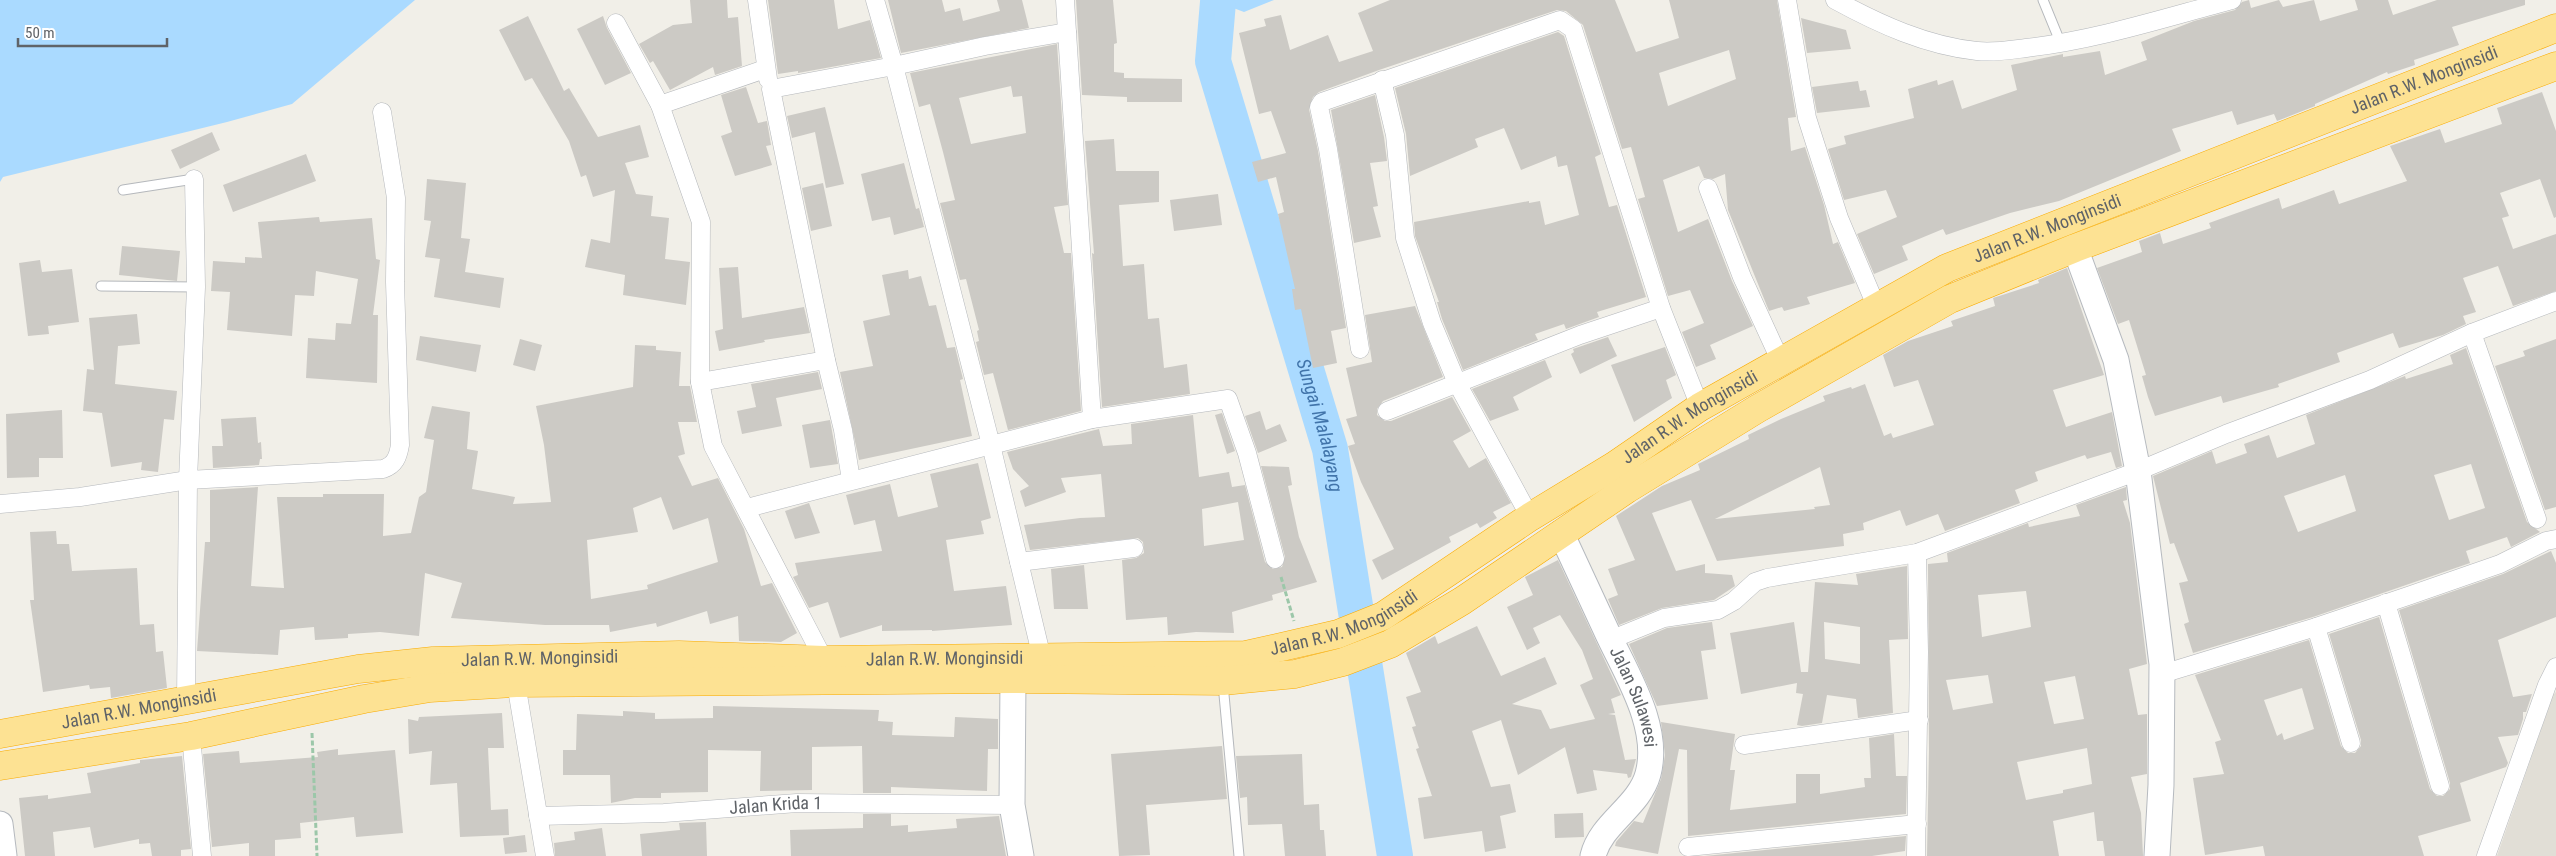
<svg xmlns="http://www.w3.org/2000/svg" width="2556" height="856" font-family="'Roboto Condensed',sans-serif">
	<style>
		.education { fill: #e1ded6 }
		.water { fill: #aadaff }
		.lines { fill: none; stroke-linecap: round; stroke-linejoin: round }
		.river { stroke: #aadaff; stroke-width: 36 }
		.building { fill: #cccac5; fill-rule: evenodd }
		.lane-casing { stroke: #b5b8bc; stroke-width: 11 }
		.street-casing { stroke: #b5b8bc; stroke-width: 19 }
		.secondary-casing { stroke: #b6babf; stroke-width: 27 }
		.highway-casing { stroke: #f9ab00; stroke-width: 29 }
		.path { stroke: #9cc7a9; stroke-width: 3; stroke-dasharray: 5 2.5; stroke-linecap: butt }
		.lane { stroke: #fff; stroke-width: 9 }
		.street { stroke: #fff; stroke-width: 18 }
		.secondary { stroke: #fff; stroke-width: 25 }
		.highway { stroke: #fde293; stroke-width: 28 }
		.labels { text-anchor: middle; stroke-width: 5; stroke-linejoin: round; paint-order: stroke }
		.street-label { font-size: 18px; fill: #5f6368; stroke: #fff }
		.water-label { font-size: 19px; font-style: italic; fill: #4174aa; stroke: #fff }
	</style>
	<rect width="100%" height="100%" fill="#f1efe8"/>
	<path class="education" d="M2556,692V856H2497L2553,695Z"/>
	<path class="water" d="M0,0H415L292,104L227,122L3,177L0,182Z
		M1212,0H1274L1244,12Z"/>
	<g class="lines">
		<path class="river" id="s1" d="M1218,2L1213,61L1330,449L1395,856"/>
	</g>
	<path class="building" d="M690,0H727L728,18L738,17L742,66L715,75L713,67L670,90L653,61L650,63L639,44L673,25L692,23Z
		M768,0H834L838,29L870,20L881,58L798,73V71L778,74Z
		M888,0H942L945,12L960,8L963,21L1000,11L997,0H1022L1029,28L901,53Z
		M1076,0H1113L1117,43L1114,44V72L1124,73V78L1182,79V102H1127V97L1082,95Z
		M1390,0H1615L1636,52L1679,38L1669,0H1777L1796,117L1788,118L1791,151L1805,147L1824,205L1833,244L1838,242L1855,283L1807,297L1810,304L1784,311L1782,307L1769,311L1728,210L1725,174L1713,179L1704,178L1699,166L1663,180L1678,232L1708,219L1732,281L1753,326L1710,345L1716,359L1696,367L1682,332L1704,323L1690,290L1668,296L1638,199L1645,197L1631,147L1622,149L1583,25L1566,11L1557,10L1379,70L1319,92L1313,97L1309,109L1318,151L1346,328L1331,331L1337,363L1313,368L1301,309L1295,310L1292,289H1295L1278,214L1284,212L1276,177L1258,182L1252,162L1286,153L1271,111L1259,114L1239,33L1266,26L1264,19L1281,15L1290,50L1328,35L1339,62L1373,51L1358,13ZM1729,50L1736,79L1668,106L1659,73Z
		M2249,0L2251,8L2279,0L2283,7L2314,0L2320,21L2358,10L2355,0H2388L2393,15L2437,0H2525V5L2452,27L2459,45L2414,60L2415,65L2388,74L2387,72L2315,104V106L2277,121L2274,114L2237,125L2232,111L2172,129L2181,151L2059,201L2010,213L1946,235L1943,229L1902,246L1908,260L1874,274L1857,234L1897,217L1886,190L1844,200L1828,149L1846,144L1844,136L1914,118L1908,89L1937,80L1938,85L1953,80L1962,109L2017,90L2011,65L2063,54V57L2100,51L2105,75L2147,60L2141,42L2194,21L2235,10L2242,2Z
		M528,16L564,91L569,88L598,137L640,125L649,157L625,163L636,194L653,196L651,216L669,218L665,259L690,262L686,305L623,295L625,275L585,267L591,239L610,243L615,190L593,197L586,175L581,177L569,141L532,78L525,81L499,30Z
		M603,16L607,28L631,73L605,85L577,29Z
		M1801,18L1846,30L1851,49L1807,53Z
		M1558,32L1564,36L1601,154L1595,157L1609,207L1617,205L1646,297L1597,312L1599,317L1566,329L1564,324L1535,334L1538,340L1463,370L1442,319L1437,302H1439L1415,236L1414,222L1529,201V203L1540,201L1545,225L1579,215L1567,165L1558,167L1556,156L1521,170L1504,128L1475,139L1478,147L1410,176L1406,134L1395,88Z
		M1057,44L1068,205L1054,207L1064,253H1071L1081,411L1008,430L993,373L984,375L976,342L979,341L977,331L979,330L966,279L960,280L940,203L955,200L943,152L930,104L919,107L910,73ZM1011,86L1013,97L1022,96L1026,133L971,144L959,98Z
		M1858,81L1860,91L1866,90L1870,107L1817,113L1812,87Z
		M746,87L758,123L767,121L771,145L766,146L772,165L735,176L721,136L732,132L721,95Z
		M2542,92L2556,131V217L2554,218L2540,179L2500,193L2509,216L2502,218L2513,249L2556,234V291L2513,306L2498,266L2463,278L2476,312L2463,316L2466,324L2443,335L2399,348L2393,333L2337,353L2340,362L2278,384L2279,387L2223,403L2221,396L2155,416L2148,397L2142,376L2146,375L2129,320L2118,324L2097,268L2142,252L2139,241L2160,233L2163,244L2211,228L2209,223L2279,198L2282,209L2334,190L2339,204L2407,181L2390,146L2440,129L2445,143L2502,124L2497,108Z
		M1375,95L1384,137L1387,161L1370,163L1378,206L1373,207L1381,237L1354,243L1331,110Z
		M825,107L844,184L826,188L815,132L792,138L787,116Z
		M212,132L220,150L180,169L171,150Z
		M1114,139L1116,171H1159V202L1119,205L1123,266L1144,264L1148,319L1159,318L1164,368L1187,364L1190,394L1102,407L1092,253L1094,254L1085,141Z
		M306,154L316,181L233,212L223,185Z
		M904,163L916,209L919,208L924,227L894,235L890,217L872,221L861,174Z
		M427,179L466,183L461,238L470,239L465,272L504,278L500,308L434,297L440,259L425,257L431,221L424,220Z
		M823,183L832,226L811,231L802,188Z
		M1218,194L1222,225L1174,231L1170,200Z
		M319,217L320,222L372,218L376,259L380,260L373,315H378L377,383L306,378L308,338L335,340L336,323L351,324L358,279L316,271L314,296L295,295L292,336L227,330L230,292L211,291L213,261L245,263V257L262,258L258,222Z
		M122,246L180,251L177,281L119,275Z
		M40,260L42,272L72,269L79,322L48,326L49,334L28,336L19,263Z
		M738,267L742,318L804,307L810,333L764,340L765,342L719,351L715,331L723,329L719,268Z
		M2067,268L2104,375L2053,390L2066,427L2112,412L2122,466L2116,468L2111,452L2087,459L2085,455L2035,472L2038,481L2015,490L2020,503L1945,531L1938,514L1906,526L1900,510L1863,523L1864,530L1843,534L1844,546L1717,561L1691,500L1652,513L1676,571L1705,564V573L1732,575L1735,586L1714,600L1662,608L1619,625L1608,599L1618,595L1608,569L1635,560L1616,516L1662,486L1700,470L1698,464L1749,439L1748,435L1781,419L1825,401L1823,396L1851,387L1852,389L1865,384L1884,436L1891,433L1893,438L1934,425L1918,380L1894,387L1883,355L1908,341L1953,326L1951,321L1995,306L1993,298L2039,283L2038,280ZM1820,467L1830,505L1814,507L1815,509L1715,519Z
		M908,270L909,279L921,276L929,306L936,305L947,348L955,347L963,379L960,380L972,436L859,460L840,372L873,366L863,321L890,315L882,275Z
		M1415,306L1443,377L1383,401L1377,409V415L1385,421H1391L1452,397L1471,431L1453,441L1469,468L1486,458L1511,503L1493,512L1497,518L1480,528L1477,523L1449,537L1451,542L1382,580L1372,560L1394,549L1361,482L1348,446L1355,444L1346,419L1357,416L1346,368L1372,362L1365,315Z
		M137,314L140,344L118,346L115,384L177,391L174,420L164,419L158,472L141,470L142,462L111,467L102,413L83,411L87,369L94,370L89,318Z
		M420,336L481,345L476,372L416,360Z
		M1608,337L1617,356L1580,374L1571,354L1574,352L1573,349Z
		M520,339L542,345L535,371L513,365Z
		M2556,339V507L2545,510L2495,366L2525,356L2523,351Z
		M635,345L656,346V350L681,352L679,386H690L697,422H678L685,454L678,456L692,486L718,478L744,529L761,586L772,583L797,633L781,642L739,641L738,616L710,624L707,611L657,627L656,623L610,632L609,625H545L451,618L462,583L425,573L419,636L380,632L348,634V638L315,640L314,627L280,630L278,655L197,651L205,542H210V490L258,487L251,586L284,588L277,497H323V494H384L383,536L411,533L419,497L426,492L434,440L424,438L432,406L470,412L467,449L478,451L472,489L515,497L513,504L551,502L544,445L536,406L633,387ZM661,497L673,530L708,518L718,562L647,585L648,589L591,599L587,540L638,532L633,508Z
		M1665,347L1676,375L1666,380L1672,398L1634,422L1611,365Z
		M2466,348L2527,522L2540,532L2511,547L2507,537L2466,551L2470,563L2313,617L2193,653L2184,624L2189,622L2179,583L2188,581L2174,543L2170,544L2153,476L2212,451L2216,464L2247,453L2244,444L2269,435L2277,458L2315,444L2306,415L2405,376L2406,379L2453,364L2450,355ZM2471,464L2485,508L2449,520L2434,475ZM2345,475L2356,511L2298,532L2284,496Z
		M1545,360L1552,377L1513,397L1519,410L1490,421L1472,389Z
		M818,372L822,389L776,398L782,426L742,434L737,411L756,407L751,384Z
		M62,410L63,458H39V477L7,478L6,414Z
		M1260,411L1266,430L1280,424L1287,441L1258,453L1245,416Z
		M1222,413L1235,451L1227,454L1215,415Z
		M1193,415L1199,477L1229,472L1232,487L1245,485L1265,562L1273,569L1282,567L1285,557L1261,466L1289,467L1292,485L1288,486L1299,537L1317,582L1272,595L1273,600L1232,612L1234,633L1196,632L1168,635L1167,617L1126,620L1122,560L1136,558L1144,553L1143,542L1138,538L1030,550L1024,525L1080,518L1105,517L1101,474L1061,478L1066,492L1025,507L1020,491L1029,486L1013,469L1007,452L1099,429L1103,446L1132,444L1131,424ZM1238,502L1244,540L1204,546L1202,509Z
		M256,417L258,443L261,442L262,459H260L259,465L213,468L212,446H223L221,419Z
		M830,420L838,464L810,468L802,425Z
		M978,463L991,518L981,521L984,534L946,540L954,591L1006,586L1012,625L932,631V630L882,631V625L840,638L828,602L809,608L793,577L798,575L795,563L882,551L875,520L854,525L846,495L890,484L898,517L938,507L930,474Z
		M2126,487L2127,500L2123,501L2130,523L2147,664L2129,669L2138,715L2147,714V774L2131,777L2141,813L2143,856H2105L2103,841H2097L2094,812L2053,821L2059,856H1927L1929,750L1928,564L1948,562L1947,553L2028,523L2029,527L2080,516L2076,505ZM2026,591L2031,627L1982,637L1978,595ZM1988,675L1993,703L1953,710L1946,680ZM2075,676L2084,719L2054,724L2044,682ZM2087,748L2092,784L2063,790V793L2026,800L2017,762Z
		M809,503L820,533L795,539L785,511Z
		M56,531L57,544H69L72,571L137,568L140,625L154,624L156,652L163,651L167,688L111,698L110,687L90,689L89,685L43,692L30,600H34L30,532Z
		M2551,551L2556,563V617L2498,640L2513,697L2532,694L2526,712H2523V719L2518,735L2498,737L2508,763L2506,767L2460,783L2471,821L2418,836L2424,856H2265L2263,846L2205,855L2193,778L2224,774L2215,742L2221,740L2195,675L2309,640L2341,746L2348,753H2355L2361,746V740L2329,634L2379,617L2430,789L2437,796H2443L2450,789V783L2399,610L2503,574ZM2302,688L2314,729L2284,740L2282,733L2277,736L2264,700Z
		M1558,560L1621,695L1611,699L1615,713L1608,714L1615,715L1625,760L1636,759L1631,777L1628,778L1627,774L1593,770L1597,790L1577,794L1565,747L1518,775L1501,720L1472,731L1491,787L1510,784L1516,812L1500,816L1506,848L1485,852L1482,831L1424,839L1418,798L1432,796L1416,749L1419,748L1412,727L1416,726L1406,697L1421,692L1406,653L1435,636L1438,644L1477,626L1501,676L1545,657L1557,684L1512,704L1541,710L1550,729L1595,719L1580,685L1593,679L1582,650L1560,615L1533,628L1540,643L1527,650L1507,607L1533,595L1525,577Z
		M1084,565L1088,609H1054L1051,569Z
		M1907,566L1908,639L1889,640L1893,713L1858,718L1856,699L1827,695L1822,723L1802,726L1797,725L1803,694L1796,693L1797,683L1741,694L1730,633L1794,622L1801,672H1808L1815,582L1858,585L1856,574ZM1824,622L1860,627V664L1825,659Z
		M1712,622L1716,649L1701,651L1708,699L1657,706L1629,644L1667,628Z
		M713,706L879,710L878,721L893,722L892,735L954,737L955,717L998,719V749H988L987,791L891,787V793H863L862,746L812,747V790L760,791L761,751L708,750V792L661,793V798H635L611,803L610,775H563V750H576L577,714L623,716V711L655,713V719L713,718Z
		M502,713L504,748H488L490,789L491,810L508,809L509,835L460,837L457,783L430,785L432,751L409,754L408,719L418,721L419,717Z
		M1661,722L1735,734L1730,770H1735L1730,810L1796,803V774H1820V794L1865,787L1864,778H1871L1869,738L1894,734L1896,776H1907L1906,814L1688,836L1687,750L1679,749L1658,854L1615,846L1616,842L1634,821L1643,823L1661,779L1665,755Z
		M1222,746L1227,799L1146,805L1150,855L1119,856L1111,754Z
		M338,749V755L395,750L403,833L356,837L354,817L300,823L301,838L275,840V856H249V843L212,847L203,754L239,751L240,763L318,757L317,752Z
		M1302,754L1304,805L1319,804L1320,830H1324L1326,856H1285L1282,824L1248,825L1247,797L1240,798L1236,756Z
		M182,756L191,849L181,850V856H152L150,843L139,844V839L94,848L90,827L53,832L55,856H25L19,798L48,795V799L91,793L87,773L140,763V760Z
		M1583,813L1584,837L1555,838L1554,814Z
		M863,814H891V826L908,825V832L957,828L956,819L999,816L1006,856H791L790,830L863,828Z
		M706,822L707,856H642L640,834L680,830L679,823Z
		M602,828L606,856H555L554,843L575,840L574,832Z
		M525,835L527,852L505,854L503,838Z
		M1906,836L1905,851L1872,856H1705Z"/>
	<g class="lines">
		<g class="lane-casing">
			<path id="lane" d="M2043,0L2061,44
				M123,190L194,179
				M101,286L196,287
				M1223,684L1239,856"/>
		</g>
		<g class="street-casing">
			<g id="street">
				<path d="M757,0L768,79"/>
				<path d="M875,0L894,66L985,46L1067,32L1092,419"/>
				<path d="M1065,0L1067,32"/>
				<path d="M1787,0L1807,118L1839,218L1877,308"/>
				<path d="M1835,0C1879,24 1927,46 1977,51C1993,53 2010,50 2026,48C2096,40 2164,18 2232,0"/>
				<path d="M616,23L660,105L701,222L700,382L713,446L824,660"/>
				<path d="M1382,80L1395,135L1405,238L1432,323L1457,383L1530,517"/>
				<path d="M660,105L765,69"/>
				<path d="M1708,188L1742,277L1781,362"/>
				<path d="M2472,333L2537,519"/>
				<path d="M1360,349L1328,149L1319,107L1322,102L1560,20L1573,29L1661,308L1700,407"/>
				<path d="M700,382L826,360"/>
				<path d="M1387,411L1580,335L1661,308"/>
				<path d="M851,480L843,430L826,360L771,89L894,66L991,445L1042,658"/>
				<path d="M0,504L80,497L188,480L383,469C395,465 398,457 400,445L395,282L396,198L382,112"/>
				<path d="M747,508L1092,419L1228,399L1247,453L1275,559"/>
				<path d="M1019,562L1134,548"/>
				<path d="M2386,603L2440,786"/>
				<path d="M2316,627L2351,743"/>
				<path d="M1610,640L1664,618L1718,610L1734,601L1755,582L1767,578L1917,553L2138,471L2226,434L2370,380L2472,333L2556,301"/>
				<path d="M2162,674L2316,627L2408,596L2500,564L2546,541L2556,539"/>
				<path d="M516,683L545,856"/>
				<path d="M186,702L188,480L196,287L194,179"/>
				<path d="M191,736L202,856"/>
				<path d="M1744,745L1919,720"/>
				<path id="s2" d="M538,816L664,813L797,803L1012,805"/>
				<path d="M1688,847L1917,824"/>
				<path d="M1916,856L1919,652L1917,553"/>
				<path d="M2486,856L2547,685L2556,667"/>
			</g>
		</g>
		<g class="secondary-casing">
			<g id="secondary">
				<path d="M2075,248L2116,360L2138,471L2162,664L2161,785L2157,856"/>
				<path id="s3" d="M1561,533C1576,565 1591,598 1606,630C1625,672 1661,726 1648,774C1639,807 1601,823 1593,856"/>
				<path d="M1013,679L1012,805L1021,856"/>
				<path d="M0,824L4,856"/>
			</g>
		</g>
		<g class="highway-casing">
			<g id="highway">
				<path id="s4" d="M0,734L358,669L433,661L679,655L824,660L1246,655L1338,634L1383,616L1530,517L1614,466L1700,407L1947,268L2556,28"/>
				<path d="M0,766L191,736L364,699L430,688L516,683L1013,679L1223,681L1295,674L1343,662L1390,644L1462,601L1627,489L1757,409L1950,299L2075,248L2556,66"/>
			</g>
		</g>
		<path class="path" d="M1281,577L1294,621
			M312,733L317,856"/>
		<use href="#lane" class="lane"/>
		<use href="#street" class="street"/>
		<use href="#secondary" class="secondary"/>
		<use href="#highway" class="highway"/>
	</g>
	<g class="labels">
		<g class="street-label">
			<text dy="6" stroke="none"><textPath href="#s4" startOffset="2571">Jalan R.W. Monginsidi</textPath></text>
			<text dy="6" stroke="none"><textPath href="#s4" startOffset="2166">Jalan R.W. Monginsidi</textPath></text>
			<text dy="6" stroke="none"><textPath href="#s4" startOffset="1761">Jalan R.W. Monginsidi</textPath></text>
			<text dy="6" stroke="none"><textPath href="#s4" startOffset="1356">Jalan R.W. Monginsidi</textPath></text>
			<text dy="6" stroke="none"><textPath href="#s4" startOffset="546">Jalan R.W. Monginsidi</textPath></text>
			<text dy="6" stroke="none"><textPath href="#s4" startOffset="951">Jalan R.W. Monginsidi</textPath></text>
			<text dy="6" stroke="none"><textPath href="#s3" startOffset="180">Jalan Sulawesi</textPath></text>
			<text dy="6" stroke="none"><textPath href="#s4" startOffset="141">Jalan R.W. Monginsidi</textPath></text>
			<text dy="6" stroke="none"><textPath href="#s2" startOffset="238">Jalan Krida 1</textPath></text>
		</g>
		<g class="water-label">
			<text dy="7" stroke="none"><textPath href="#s1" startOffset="439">Sungai Malalayang</textPath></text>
		</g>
	</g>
	<path d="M18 38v8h149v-8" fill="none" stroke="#5f6368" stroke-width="2.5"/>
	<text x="25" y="38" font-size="15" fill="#5f6368" stroke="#ffffff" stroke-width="4" paint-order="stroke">50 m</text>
</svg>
